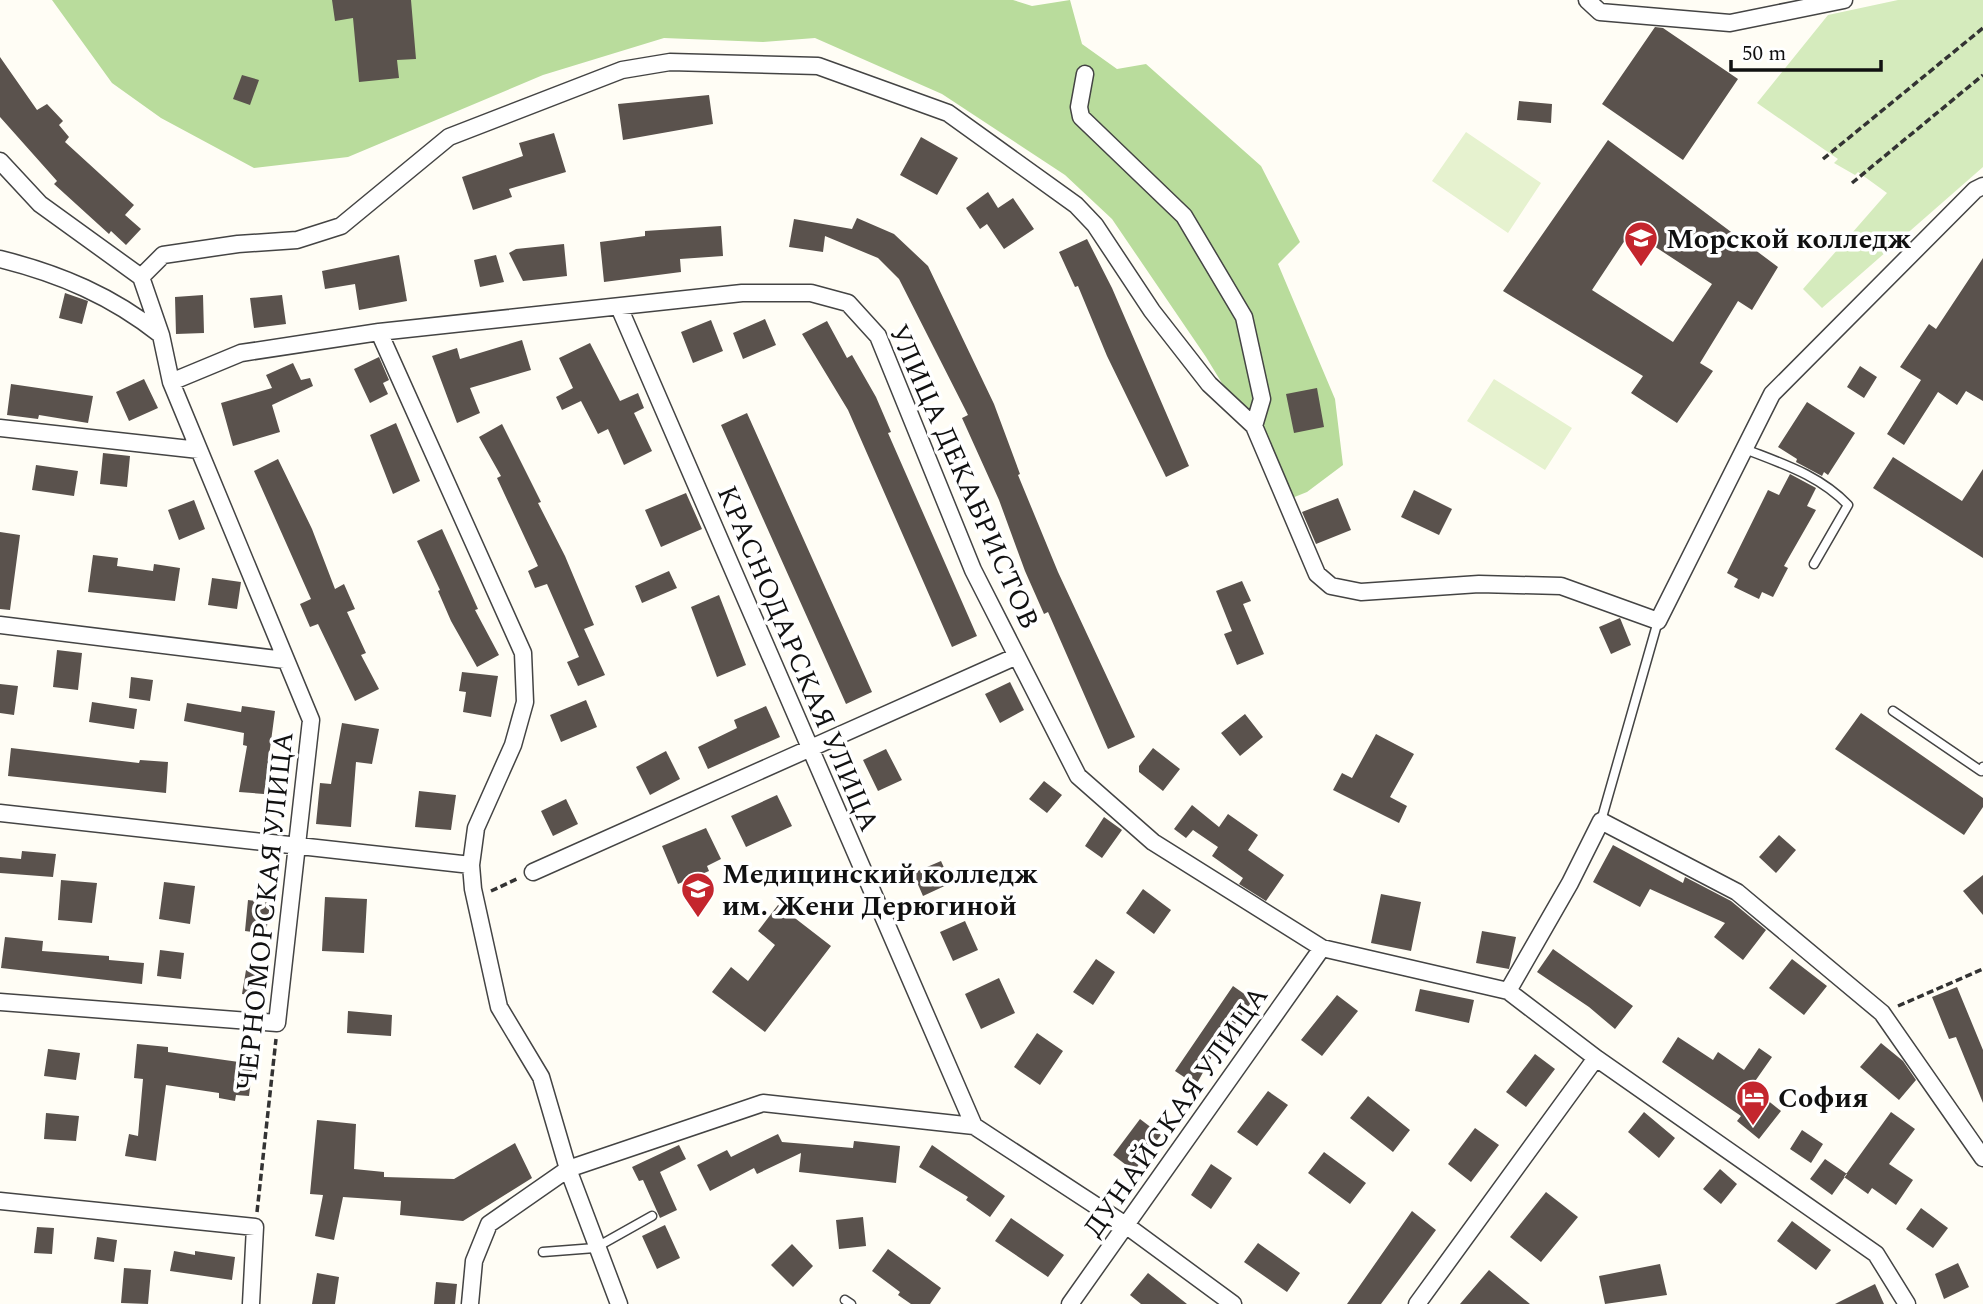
<svg xmlns="http://www.w3.org/2000/svg" width="1983" height="1304" font-family="Spectral,serif">
	<style>
		.green { fill: #d5ebbd }
		.forest { fill: #b9dc9c }
		.pitch { fill: #e6f2cf }
		.building { fill: #5a524d; fill-rule: evenodd }
		.lines { fill: none; stroke-linecap: round; stroke-linejoin: round }
		.service-casing { stroke: #444; stroke-width: 11 }
		.minor-casing { stroke: #444; stroke-width: 19 }
		.path { stroke: #333; stroke-width: 3.5; stroke-dasharray: 7 3.5; stroke-linecap: butt }
		.service { stroke: #fff; stroke-width: 8 }
		.minor { stroke: #fff; stroke-width: 16 }
		.labels { text-anchor: middle; stroke-width: 7; stroke-linejoin: round; paint-order: stroke }
		.poi-label { font-size: 28px; font-weight: bold; fill: #111; stroke: #fff; text-anchor: start }
		.street-label { font-size: 28px; fill: #111; stroke: #fff }
	</style>
	<rect width="100%" height="100%" fill="#fffdf5"/>
	<path class="green" d="M1898,0H1983V167L1822,308L1803,289L1887,193L1858,172L1855,175L1834,163L1838,159L1757,103L1828,15Z"/>
	<path class="forest" d="M52,0H1013L1032,6L1070,0L1082,44L1117,69L1146,64L1261,166L1300,242L1278,264L1335,399L1343,465L1307,492L1292,498L1206,357L1112,219L1065,175L942,94L815,38L763,42L664,38L543,75L348,157L254,168L161,118L112,83Z"/>
	<path class="pitch" d="M1466,132L1541,183L1508,233L1432,181Z
		M1494,379L1572,428L1545,470L1467,421Z"/>
	<path class="building" d="M332,0H411L416,59L397,60L399,78L359,82L353,18L335,21Z
		M1655,27L1663,28L1738,79L1683,160L1602,104Z
		M0,57L37,110L47,104L63,121L59,125L69,137L65,142L134,205L125,215L141,229L126,245L111,231L109,234L54,184L57,181L0,117Z
		M242,75L259,80L250,105L233,99Z
		M709,95L713,124L623,140L618,104Z
		M1519,101L1552,104L1551,123L1517,120Z
		M554,133L566,172L509,189L512,197L473,210L462,177L523,156L519,143Z
		M921,137L958,158L937,195L900,175Z
		M1608,140L1778,267L1752,310L1738,301L1700,363L1713,371L1677,423L1631,393L1643,376L1503,291ZM1631,231L1712,284L1673,342L1592,290Z
		M988,192L998,208L1013,198L1034,229L1004,249L987,224L980,229L966,208Z
		M857,218L894,234L928,266L994,404L1020,474L1018,475L1058,572L1135,737L1108,749L1048,612L1044,614L1025,571L999,500L962,418L968,415L899,279L878,258L825,236L823,252L789,247L794,219L852,229Z
		M721,226L723,256L680,259L681,272L604,282L600,242L645,236V231Z
		M1087,239L1112,288L1189,466L1166,477L1107,356L1078,286L1075,287L1059,252Z
		M564,244L567,276L523,281L509,253L516,249Z
		M399,255L407,301L359,310L355,284L325,289L322,271Z
		M496,255L504,282L480,287L474,260Z
		M1983,258V401L1966,391L1957,405L1938,392L1904,445L1887,434L1921,380L1900,367L1929,324L1936,329Z
		M65,293L88,301L82,324L59,318Z
		M203,295L204,333L176,334L175,297Z
		M282,295L286,324L254,328L250,298Z
		M765,319L776,345L743,359L733,333Z
		M711,320L723,351L693,363L681,332Z
		M827,321L847,358L852,355L876,397L891,432L888,433L977,636L952,647L848,410L802,334Z
		M522,340L531,370L470,388L480,413L457,423L432,356L457,348L460,359Z
		M590,343L620,401L638,393L644,408L634,413L652,451L624,465L608,429L598,434L581,401L562,410L556,397L573,388L559,358Z
		M379,357L389,380L383,383L388,394L370,403L354,369Z
		M293,363L301,380L310,378L313,386L272,405L280,432L233,446L221,403L272,388L266,375Z
		M1860,366L1877,377L1864,398L1847,387Z
		M144,379L158,408L129,421L116,392Z
		M11,384L93,396L88,423L39,415L38,419L7,415Z
		M1317,388L1324,427L1294,433L1286,394Z
		M1807,402L1855,433L1828,475L1824,472L1822,476L1796,462L1797,459L1778,447Z
		M747,413L872,692L846,704L721,425Z
		M396,423L420,481L393,494L370,435Z
		M502,424L541,502L538,503L565,556L594,625L584,629L605,675L578,686L567,662L579,657L547,584L535,588L528,571L538,566L497,478L501,476L479,437Z
		M103,453L130,456L127,487L100,484Z
		M1893,457L1962,501L1983,469V558L1873,488Z
		M278,459L312,529L335,589L344,584L355,609L347,612L366,653L361,655L379,689L355,701L318,624L310,627L300,604L311,599L254,471Z
		M36,465L78,471L74,496L32,490Z
		M1790,474L1816,488L1807,506L1816,510L1784,566L1788,568L1773,597L1762,592L1759,599L1734,587L1738,579L1727,573L1768,490L1779,495Z
		M1414,490L1452,509L1439,535L1401,517Z
		M686,493L702,529L661,547L645,510Z
		M1338,498L1351,530L1316,544L1302,512Z
		M194,500L205,529L179,540L168,510Z
		M442,529L478,609L475,610L499,655L477,667L451,621L438,591L440,590L417,541Z
		M0,532L20,535L10,610L0,609Z
		M93,555L118,558L117,566L153,571L154,564L180,568L175,601L88,592Z
		M669,571L677,588L642,603L635,586Z
		M212,578L241,582L237,609L208,605Z
		M1242,581L1251,601L1243,604L1264,654L1237,665L1224,634L1232,631L1216,591Z
		M719,595L746,665L717,677L691,607Z
		M1620,618L1631,645L1611,654L1599,627Z
		M57,650L82,653L78,690L53,687Z
		M462,672L498,676L491,717L463,712L466,692L459,691Z
		M131,677L153,680L150,701L129,698Z
		M1010,682L1024,710L1000,723L985,694Z
		M0,684L18,686L14,715L0,713Z
		M586,700L597,727L561,742L550,715Z
		M92,702L137,709L134,729L89,722Z
		M187,703L241,712L242,706L275,711L264,794L239,792L247,746L243,745L244,733L184,721Z
		M766,706L780,737L708,769L698,747L737,728L734,720Z
		M1861,713L1983,798V807L1964,835L1835,749Z
		M1245,714L1263,737L1240,756L1221,733Z
		M342,723L379,729L372,764L356,762L351,827L316,824L320,783L331,784Z
		M1376,734L1414,754L1390,797L1407,806L1399,823L1333,790L1342,773L1352,778Z
		M11,748L139,763L140,760L168,762L166,793L8,776Z
		M1153,748L1180,769L1163,791L1139,772V766Z
		M886,749L902,780L878,791L863,760Z
		M666,751L680,779L650,795L636,767Z
		M1044,781L1062,795L1047,813L1029,799Z
		M419,791L456,795L451,830L415,827Z
		M777,795L792,826L746,847L731,816Z
		M566,799L578,824L553,836L541,811Z
		M1192,805L1219,827L1228,814L1258,835L1248,850L1284,875L1266,901L1239,884L1243,878L1212,856L1218,847L1193,830L1186,838L1174,829Z
		M1104,817L1122,830L1102,858L1085,846Z
		M706,828L721,859L707,866L709,871L678,884L662,846Z
		M1779,835L1796,850L1776,873L1759,857Z
		M1613,845L1683,883L1685,877L1731,901L1766,930L1743,960L1714,937L1725,923L1650,889L1640,907L1593,882Z
		M22,851L56,854L53,877L0,873V857L21,859Z
		M941,861L951,883L923,896L913,873Z
		M1983,875V915L1963,891Z
		M61,880L97,883L92,923L58,920Z
		M164,882L195,886L190,924L159,919Z
		M1143,889L1171,910L1154,934L1126,913Z
		M1381,894L1421,902L1411,951L1371,943Z
		M325,897L367,899L364,953L322,951Z
		M248,900L270,903L266,934L245,931Z
		M778,905L831,946L765,1032L712,992L731,967L748,981L775,945L758,931Z
		M965,921L978,950L953,961L940,932Z
		M1482,931L1516,937L1509,969L1476,963Z
		M5,937L43,941L42,951L109,956V960L144,963L142,984L1,968Z
		M1553,949L1633,1006L1615,1029L1589,1007L1537,972Z
		M160,950L184,953L181,979L157,976Z
		M1096,959L1115,972L1093,1005L1073,992Z
		M1792,959L1827,986L1804,1015L1769,988Z
		M246,970L266,972L263,997L242,994Z
		M999,978L1015,1013L981,1029L965,994Z
		M1233,986L1253,1000L1215,1051L1196,1085L1175,1071Z
		M1957,987L1983,1050V1103L1956,1037L1949,1039L1932,997Z
		M1420,989L1474,1000L1469,1023L1415,1011Z
		M1337,995L1358,1011L1322,1056L1301,1040Z
		M348,1011L392,1015L391,1036L347,1033Z
		M1037,1033L1063,1051L1040,1085L1014,1067Z
		M1678,1037L1713,1060L1718,1052L1744,1070L1759,1048L1772,1057L1751,1087L1781,1111L1759,1139L1737,1121L1741,1116L1662,1062Z
		M1881,1043L1903,1061L1916,1080L1899,1100L1860,1067Z
		M137,1044L168,1047V1052L253,1064L249,1096L236,1095L235,1101L219,1098V1093L166,1085L156,1161L125,1156L129,1134L138,1136L143,1079L134,1078Z
		M48,1049L80,1053L76,1080L44,1076Z
		M1535,1054L1555,1069L1526,1107L1506,1092Z
		M1268,1091L1288,1105L1257,1146L1237,1132Z
		M1368,1096L1410,1130L1393,1152L1350,1118Z
		M1644,1112L1675,1138L1659,1158L1628,1132Z
		M1891,1112L1915,1129L1889,1164L1913,1180L1896,1205L1872,1188L1868,1194L1844,1177Z
		M46,1113L79,1116L76,1141L44,1139Z
		M1140,1119L1161,1135L1134,1171L1113,1155Z
		M317,1120L356,1124L354,1169L384,1172V1177L454,1179L515,1143L532,1178L463,1221L400,1215L401,1201L343,1197L334,1240L315,1236L323,1195L310,1194Z
		M1475,1128L1499,1145L1471,1182L1448,1164Z
		M1802,1130L1823,1144L1811,1163L1790,1149Z
		M778,1134L782,1142L853,1148L854,1141L900,1146L896,1183L799,1172L801,1153L757,1174L754,1168L710,1191L697,1165L727,1150L731,1157Z
		M679,1145L686,1159L660,1172L677,1210L660,1218L643,1180L639,1181L632,1167Z
		M932,1145L1005,1196L990,1217L966,1200L968,1197L919,1167Z
		M1324,1152L1366,1183L1350,1204L1308,1173Z
		M1825,1159L1847,1174L1832,1195L1810,1179Z
		M1211,1164L1232,1178L1211,1209L1191,1195Z
		M1720,1169L1737,1184L1721,1204L1703,1189Z
		M1546,1192L1578,1217L1541,1262L1510,1237Z
		M1921,1208L1948,1228L1933,1248L1906,1229Z
		M1412,1211L1436,1230L1381,1304H1347Z
		M863,1217L866,1246L839,1249L836,1220Z
		M1011,1218L1064,1255L1048,1277L995,1241Z
		M1792,1221L1831,1250L1816,1270L1777,1241Z
		M665,1225L680,1258L657,1269L642,1236Z
		M37,1227L54,1228L52,1254L34,1253Z
		M97,1237L117,1240L114,1262L94,1259Z
		M1258,1243L1300,1273L1287,1292L1244,1262Z
		M792,1244L813,1266L793,1287L771,1265Z
		M888,1249L941,1288L930,1304H911L898,1295L900,1292L872,1271Z
		M174,1251L195,1255V1251L235,1257L232,1280L170,1271Z
		M1958,1263L1969,1287L1944,1299L1935,1274Z
		M1660,1264L1667,1295L1605,1304L1599,1276Z
		M124,1268L151,1270L148,1304L121,1303Z
		M1489,1270L1530,1304H1460Z
		M317,1273L339,1277L335,1304H312Z
		M1148,1273L1187,1304H1141L1130,1295Z
		M436,1282L457,1284L455,1304H434Z
		M1875,1284L1884,1304H1835Z"/>
	<g class="lines">
		<g class="service-casing">
			<path id="service" d="M1745,449C1783,464 1819,475 1848,505L1814,564
				M1893,711L1981,771L1983,767
				M1601,821L1658,621
				M543,1252L595,1248L652,1216
				M845,1300L851,1304"/>
		</g>
		<g class="minor-casing">
			<path id="minor" d="M1587,0L1600,12L1730,23L1844,0
				M1085,74L1079,107L1081,117L1184,216L1244,317L1262,399L1254,426
				M0,161L40,204L141,277L161,335L171,382L311,720L277,1023L0,1002
				M0,259C60,274 112,296 161,335
				M141,277L163,255L238,244L297,240L341,226L449,137L622,70L670,62L818,66L948,113L1076,205L1095,225L1152,311L1209,384L1254,426L1317,574L1331,586L1361,592L1479,584L1561,586L1658,621L1772,394L1975,190L1983,186
				M619,307L974,1126L1127,1226L1233,1304
				M379,332L523,653L525,702L513,745L476,828L471,865L473,889L499,1007L541,1077L568,1169L619,1304
				M171,382L241,353L379,332L742,293H811L848,303L878,336L973,570L1078,776L1153,842L1322,948L1508,991L1596,1058L1876,1254L1907,1304
				M0,428L199,450
				M0,625L285,660
				M0,813L471,865
				M533,872L1017,656
				M1508,991L1570,883L1601,821L1737,892L1882,1013L1983,1158
				M0,1201L255,1227L251,1304
				M470,1304L474,1261L489,1224L568,1169L763,1103L974,1126
				M1070,1304L1322,948
				M1417,1304L1596,1058"/>
		</g>
		<path class="path" d="M1823,159L1983,28
			M1852,183L1983,75
			M491,891L519,878
			M1898,1006L1983,969
			M257,1212L276,1039"/>
		<use href="#service" class="service"/>
		<use href="#minor" class="minor"/>
	</g>
	<defs>
		<g id="university-pin" transform="scale(1.75)"><path d="M0 17L-7.5 6A9.5 9.5 0 1 1 7.5 6Z" fill="#c4262e" stroke="#fff"/><path d="M0-5L7-2L0 1L-7-2ZM-4 1L0 2.5L4 1V4Q0 6-4 4Z" fill="#fff"/></g>
		<g id="hotel-pin" transform="scale(1.75)"><path d="M0 17L-7.5 6A9.5 9.5 0 1 1 7.5 6Z" fill="#c4262e" stroke="#fff"/><path d="M-6-4.5h1.5V1H6V5H4.5V3h-9V5H-6ZM-4 0a1.8 1.8 0 1 1 3.6 0ZM.5 0V-2.5h3Q6-2.5 6 0Z" fill="#fff"/></g>
	</defs>
	<g fill-rule="evenodd">
		<use href="#university-pin" x="1641" y="238"/>
		<use href="#university-pin" x="698" y="889"/>
		<use href="#hotel-pin" x="1753" y="1097"/>
	</g>
	<g class="labels">
		<g class="poi-label">
			<text x="1666" y="248">Морской колледж</text>
			<text x="722" y="883">Медицинский колледж<tspan x="722" dy="32">им. Жени Дерюгиной</tspan></text>
			<text x="1778" y="1107">София</text>
		</g>
		<g class="street-label">
			<text transform="translate(965 476) rotate(66)" y="10">УЛИЦА ДЕКАБРИСТОВ</text>
			<text transform="translate(799 658) rotate(67)" y="10">КРАСНОДАРСКАЯ УЛИЦА</text>
			<text transform="translate(264 911) rotate(-84)" y="10">ЧЕРНОМОРСКАЯ УЛИЦА</text>
			<text transform="translate(1175 1111) rotate(-55)" y="10">ДУНАЙСКАЯ УЛИЦА</text>
		</g>
	</g>
	<path d="M1731 60v10h150v-10" fill="none" stroke="#111111" stroke-width="3.5"/>
	<text x="1742" y="60" font-size="21" fill="#111111" stroke="#ffffff" stroke-width="5" paint-order="stroke">50 m</text>
</svg>
